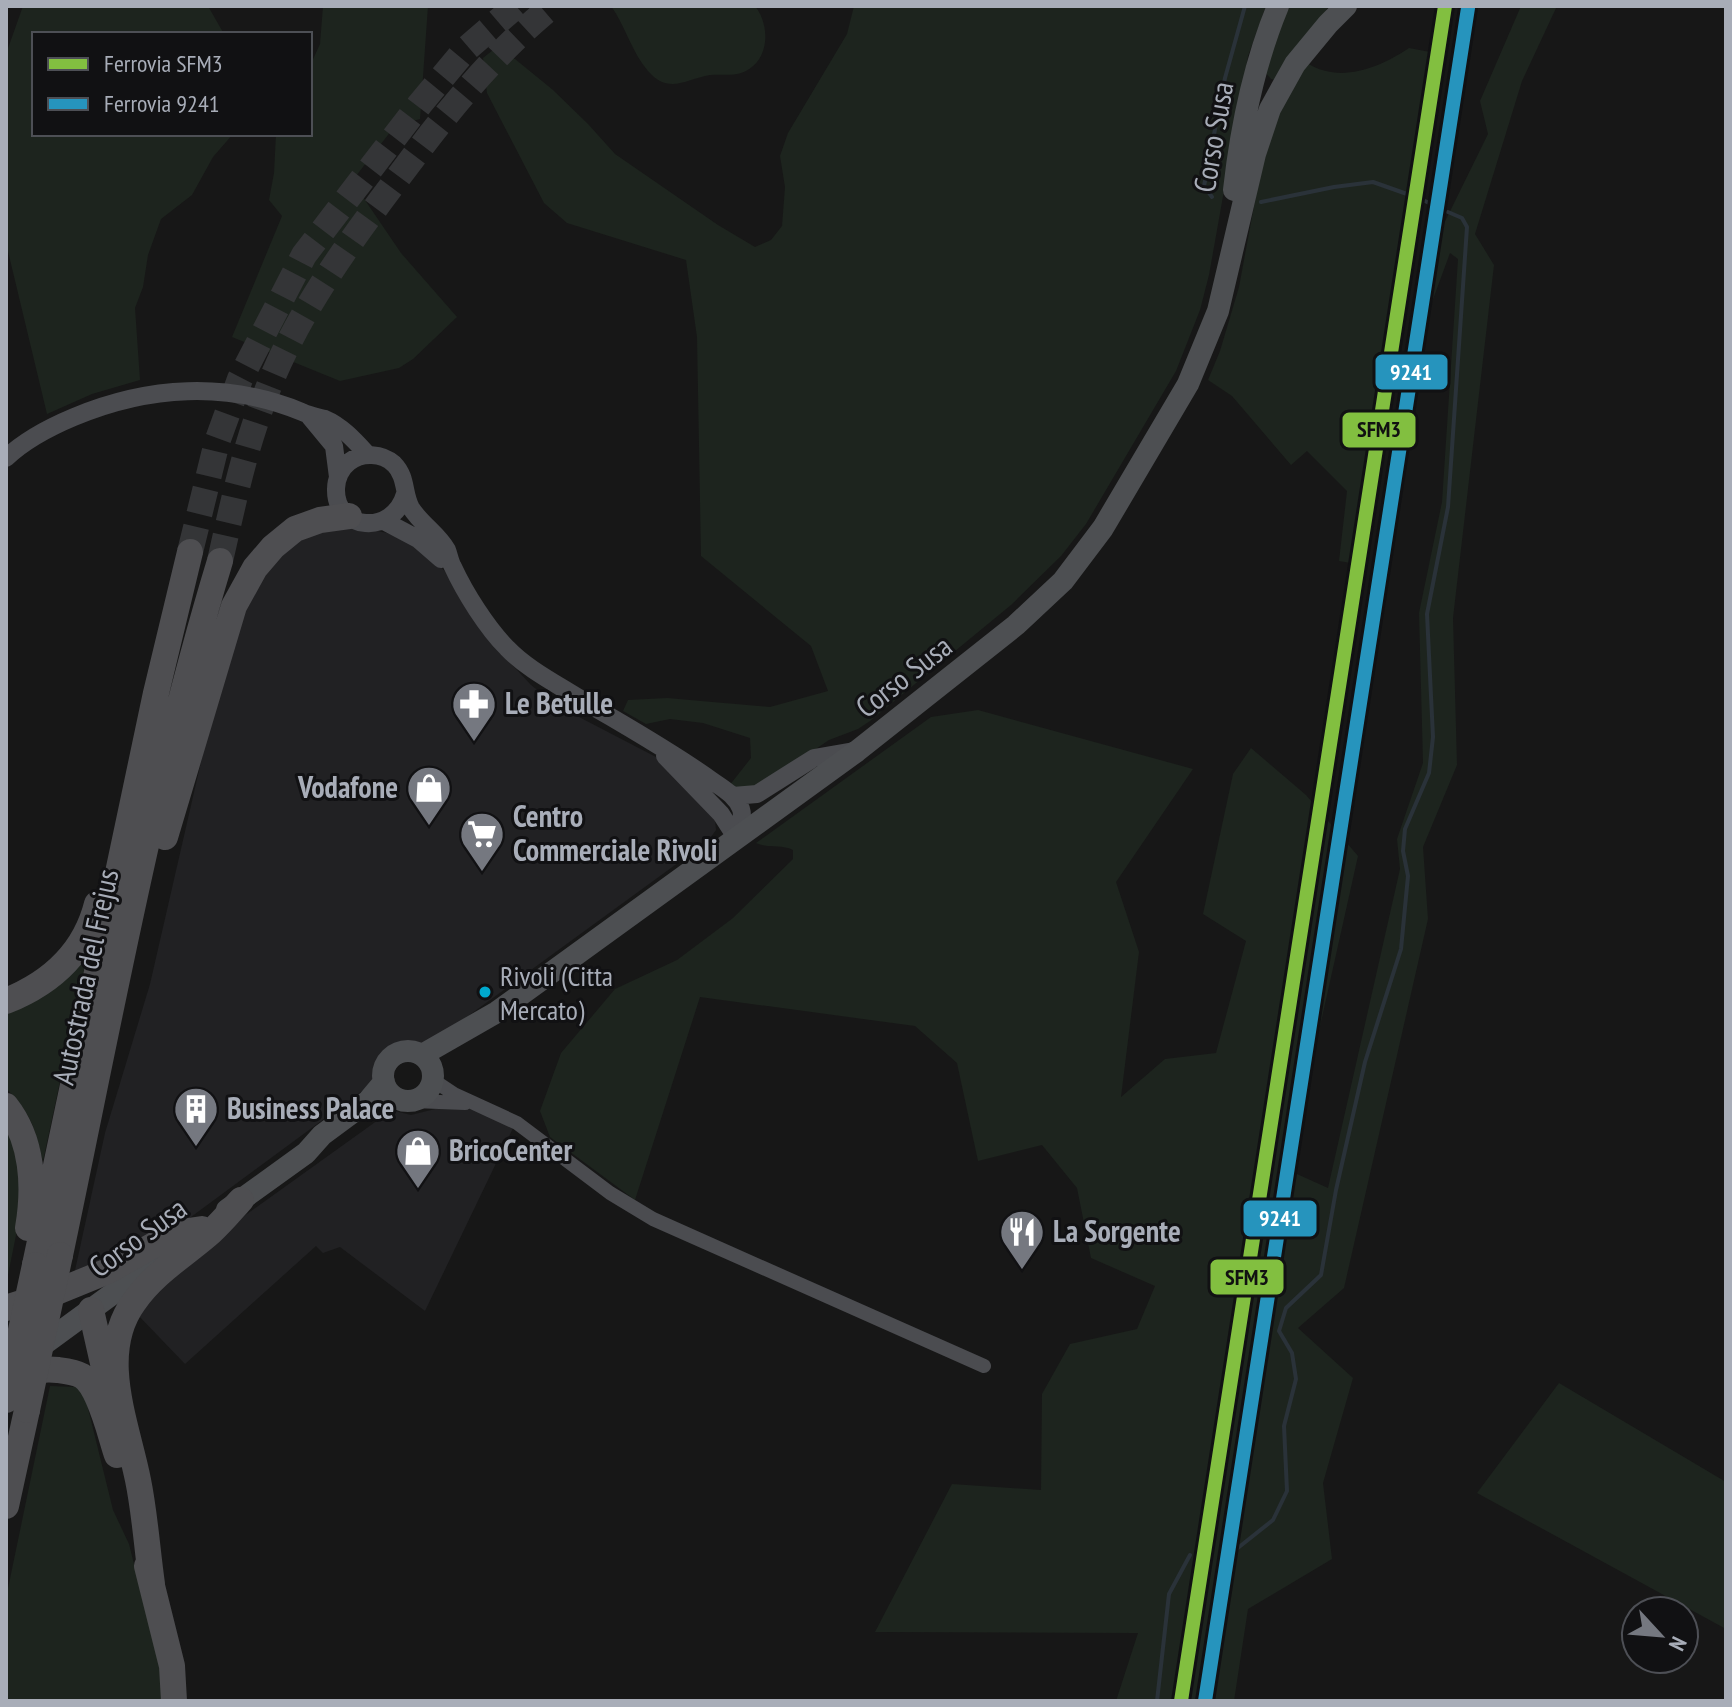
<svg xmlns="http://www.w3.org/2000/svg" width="1732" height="1707" font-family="'PT Sans Narrow',sans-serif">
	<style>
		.built { fill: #212123 }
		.green { fill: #1d241e }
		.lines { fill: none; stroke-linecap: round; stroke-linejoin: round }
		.stream { stroke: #2a3239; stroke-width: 4 }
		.motorway-tunnel { stroke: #343537; stroke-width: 26; stroke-dasharray: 26 13; stroke-linecap: butt }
		.minor { stroke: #4b4c50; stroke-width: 14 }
		.tertiary { stroke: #4b4c50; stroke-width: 18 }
		.primary { stroke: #4d4f52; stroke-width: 22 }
		.motorway { stroke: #4e4e51; stroke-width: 26 }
		.motorway-bridge { stroke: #4e4e51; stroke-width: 26 }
		.rail-1-casing { stroke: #111113; stroke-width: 20 }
		.rail-2-casing { stroke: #111113; stroke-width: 20 }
		.rail-1 { stroke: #82bf40; stroke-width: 14 }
		.rail-2 { stroke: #2694bd; stroke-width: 14 }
		.bus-dot { fill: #00a9ce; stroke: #111113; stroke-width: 3 }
		.labels { text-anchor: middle; stroke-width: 6; stroke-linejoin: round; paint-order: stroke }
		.bus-label { font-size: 28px; fill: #a8adb8; stroke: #111113; text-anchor: start }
		.street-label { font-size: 30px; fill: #a8adb8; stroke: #111113 }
		.poi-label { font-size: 30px; font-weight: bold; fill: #a8adb8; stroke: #111113; text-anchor: start }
		.line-badge { stroke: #111113; stroke-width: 3 }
		.badge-label { font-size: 22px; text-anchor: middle; font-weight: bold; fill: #fff }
		.pale-badge-label { font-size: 22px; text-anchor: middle; font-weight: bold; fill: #111 }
	</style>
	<rect width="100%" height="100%" fill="#171717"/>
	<path class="built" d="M325,527L364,528L387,533L413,543L431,556L450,577L503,655L531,685L556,705L656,757L715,820L716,830L708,841L442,1035L418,1045L392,1048L376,1061L373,1079L366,1088L172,1231L74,1275L105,1133L150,984L209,727L254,583L286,543Z
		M443,1107H461L478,1111L513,1128L425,1311L340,1247L323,1253L316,1246L185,1364L136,1313L194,1252L385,1115L395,1111L411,1115Z"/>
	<path class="green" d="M23,6H208L224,34H34V134H233L213,157L192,195L161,219L148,255L143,287L135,308L140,380L92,394L47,414L6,243V54Z
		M323,6H428L420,119L395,126L352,181L401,253L457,317L413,359L399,368L340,381L232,337L282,216L269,200L274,173L276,134H310V66L320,44Z
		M611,6H755C771,26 770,63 741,73C732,76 720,74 710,75C686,79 669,95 648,71C632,53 625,25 611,6Z
		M854,6H1266L1248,56L1209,275L1200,310L1176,371L1086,524L1061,556L1011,605L870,721L858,729L829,740L755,790L729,786L751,758L750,738L703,723L670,719L646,724L623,711L628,700L667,698L770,707L828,691L811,646L701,556L697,337L686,260L567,223L544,203L487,93L483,58L493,50L515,59L553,90L588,124L615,154L718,225L755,247L771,240L782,226L785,187L780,156L788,133L847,34Z
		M1287,6H1329L1276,80L1271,79L1264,71Z
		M1521,6H1557L1522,81L1475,234L1494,265L1453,618L1457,765L1423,847L1428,919L1344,1288L1298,1328L1353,1378L1323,1483L1332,1559L1248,1609L1234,1701H1116L1138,1633L875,1632L952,1484L1041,1490L1042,1394L1070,1344L1137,1329L1155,1286L1091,1258L1077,1188L1042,1145L978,1161L957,1063L915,1026L700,997L635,1200L550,1137L540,1111L561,1053L615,989L677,960L733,918L793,859V850C781,844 769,849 756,843L931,717L978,710L1193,769L1116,882L1139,952L1121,1097L1165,1059L1216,1053L1246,941L1203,914L1233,774L1251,748L1306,795L1358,856L1288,1170L1328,1188L1400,869L1397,839L1423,763L1419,613L1442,502L1458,259L1450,253L1432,302L1418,316L1430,252L1488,134L1480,101Z
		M1409,48L1430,52L1351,563L1339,561L1347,491L1307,451L1291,465L1232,396L1208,380L1220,351L1239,287L1262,163L1278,115L1307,63C1340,84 1379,68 1409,48Z
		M88,951L43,1161C34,1126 32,1115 6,1088V1011Z
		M6,1120L20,1152L21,1210L6,1285Z
		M1559,1383L1726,1482V1629L1477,1493Z
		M50,1386L75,1387L84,1392L113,1510L129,1544L163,1681L162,1701H6V1598Z"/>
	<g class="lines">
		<path class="stream" d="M1212,197L1204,186L1225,78L1245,6
			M1425,201L1439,208
			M1261,202L1334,187L1373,182L1407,194
			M1234,1551L1273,1520L1287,1491L1284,1426L1296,1379L1292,1353L1279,1331L1286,1308L1321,1275L1336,1190L1365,1062L1401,949L1408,876L1403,851L1405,829L1429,773L1433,737L1427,614L1448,507L1467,227L1462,218L1448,212
			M1157,1701L1169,1594L1190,1555"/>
		<path class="motorway-tunnel" d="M190,552L217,442L240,379L304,255L420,104L465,50L516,6
			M220,561C233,503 245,446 267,391C297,314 345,248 394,183C443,117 488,59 552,6"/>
		<path class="minor" d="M433,1080L454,1094L517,1123L610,1193L653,1219L984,1366
			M414,1101L465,1103"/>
		<path class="tertiary" d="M310,417L334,446L338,477
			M6,458C25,440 50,427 74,417C148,386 227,381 302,412C310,416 318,417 325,419C342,426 356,442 368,455
			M405,494C393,536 335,531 336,489C336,479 341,468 349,462C362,452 382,453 394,464C407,477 403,494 411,508C421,524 438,534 447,550C449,555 450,562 453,567C465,593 487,628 507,648C526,668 553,682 577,697C622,724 668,749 711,780C722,788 736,795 741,809C744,818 739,830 737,839
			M384,521L418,539L441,559
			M665,756L721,814L737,839
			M733,796L757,794L814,758L854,751"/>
		<path class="primary" d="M1234,190C1241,127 1254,64 1278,6
			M383 1076a25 25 0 1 1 50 0a25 25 0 1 1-50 0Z
			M422,1055L497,1012L857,751L1016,625L1063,581L1103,528L1188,384L1218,311L1255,154L1270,109L1295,64L1328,24L1346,6
			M227,1210L306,1153L322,1135L368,1101L384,1082
			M33,1352L167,1254"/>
		<path class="motorway" d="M165,837L234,606L255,568L273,547L295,529L320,520L349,516
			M6,1001C51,983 85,952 97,904
			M6,1106C33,1140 35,1187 28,1228
			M60,1255C109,1023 151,788 220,561
			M35,1265L156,693L190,552
			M6,1308L59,1291L108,1271L175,1233L202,1229
			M91,1310L107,1381
			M16,1378C29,1371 43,1368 58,1370C66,1371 75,1372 82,1376C100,1387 110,1435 117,1455
			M6,1506L27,1410
			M147,1566L172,1666L174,1701
			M152,1584C147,1549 145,1514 138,1480C127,1424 96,1354 134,1302C155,1272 185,1255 211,1232C222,1222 231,1211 241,1200"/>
		<path class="motorway-bridge" d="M6,1400L35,1265
			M27,1410L60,1255"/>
		<g class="rail-1-casing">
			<path id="rail-1" d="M1181,1701L1445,6"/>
		</g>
		<g class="rail-2-casing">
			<path id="rail-2" d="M1205,1701L1468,8"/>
		</g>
		<use href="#rail-1" class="rail-1"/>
		<use href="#rail-2" class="rail-2"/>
	</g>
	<defs>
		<g id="pharmacy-pin" transform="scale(2.3)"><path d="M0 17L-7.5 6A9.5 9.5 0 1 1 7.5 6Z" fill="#757880" stroke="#111113"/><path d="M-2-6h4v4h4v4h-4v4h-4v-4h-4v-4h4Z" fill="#fff"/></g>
		<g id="shop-pin" transform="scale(2.3)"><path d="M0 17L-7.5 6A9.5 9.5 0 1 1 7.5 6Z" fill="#757880" stroke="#111113"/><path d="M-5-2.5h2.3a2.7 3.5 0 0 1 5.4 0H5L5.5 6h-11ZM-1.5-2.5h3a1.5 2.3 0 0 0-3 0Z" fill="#fff"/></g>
		<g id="supermarket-pin" transform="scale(2.3)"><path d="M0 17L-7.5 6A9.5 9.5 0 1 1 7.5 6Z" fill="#757880" stroke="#111113"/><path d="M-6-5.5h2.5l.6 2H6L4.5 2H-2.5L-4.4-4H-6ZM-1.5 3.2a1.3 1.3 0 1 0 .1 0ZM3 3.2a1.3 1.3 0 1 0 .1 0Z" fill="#fff"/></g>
		<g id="building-pin" transform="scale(2.3)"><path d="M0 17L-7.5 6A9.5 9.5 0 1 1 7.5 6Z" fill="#757880" stroke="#111113"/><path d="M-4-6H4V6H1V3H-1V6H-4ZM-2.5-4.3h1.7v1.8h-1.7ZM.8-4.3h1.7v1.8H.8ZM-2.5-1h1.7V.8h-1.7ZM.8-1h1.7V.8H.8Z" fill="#fff"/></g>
		<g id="restaurant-pin" transform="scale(2.3)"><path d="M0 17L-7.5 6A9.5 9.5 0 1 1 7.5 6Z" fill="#757880" stroke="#111113"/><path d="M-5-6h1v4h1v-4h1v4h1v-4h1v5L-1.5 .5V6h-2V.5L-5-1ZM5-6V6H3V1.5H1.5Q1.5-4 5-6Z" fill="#fff"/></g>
	</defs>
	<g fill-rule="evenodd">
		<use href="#pharmacy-pin" x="474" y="704"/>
		<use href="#shop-pin" x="429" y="788"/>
		<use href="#supermarket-pin" x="482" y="834"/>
		<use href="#building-pin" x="196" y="1109"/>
		<use href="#shop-pin" x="418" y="1151"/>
		<use href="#restaurant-pin" x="1022" y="1232"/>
	</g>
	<circle class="bus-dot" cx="485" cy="992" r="7"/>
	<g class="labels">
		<g class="bus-label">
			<text x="500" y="986">Rivoli (Citta<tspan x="500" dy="34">Mercato)</tspan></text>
		</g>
		<g class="street-label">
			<text transform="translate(1214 137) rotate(-80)" y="10">Corso Susa</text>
			<text transform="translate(904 677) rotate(-38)" y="10">Corso Susa</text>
			<text transform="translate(86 977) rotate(-78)" y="10">Autostrada del Frejus</text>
			<text transform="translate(138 1238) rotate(-36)" y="10">Corso Susa</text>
		</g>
		<g class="poi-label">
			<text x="505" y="714">Le Betulle</text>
			<text x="398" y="798" text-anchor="end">Vodafone</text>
			<text x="513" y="827">Centro<tspan x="513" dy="34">Commerciale Rivoli</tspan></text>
			<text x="227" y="1119">Business Palace</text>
			<text x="449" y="1161">BricoCenter</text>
			<text x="1053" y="1242">La Sorgente</text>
		</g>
	</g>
	<g class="line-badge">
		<rect x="1374" y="353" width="75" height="38" rx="8" fill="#2694bd"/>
		<rect x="1341" y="411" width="76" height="38" rx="8" fill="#82bf40"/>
		<rect x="1242" y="1199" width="76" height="39" rx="8" fill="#2694bd"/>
		<rect x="1209" y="1258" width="76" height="38" rx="8" fill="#82bf40"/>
	</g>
	<g class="badge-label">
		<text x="1411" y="380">9241</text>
		<text x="1280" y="1226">9241</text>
	</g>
	<g class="pale-badge-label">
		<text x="1379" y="437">SFM3</text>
		<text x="1247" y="1285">SFM3</text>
	</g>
	<rect width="1732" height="1707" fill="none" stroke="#a8adb8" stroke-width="16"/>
	<rect x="32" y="32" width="280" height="104" fill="#111113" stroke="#4d4f55" stroke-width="2"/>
	<rect x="48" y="58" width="40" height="12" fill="#82bf40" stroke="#4d4f55" stroke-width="2"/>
	<text x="104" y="72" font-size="24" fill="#a8adb8">Ferrovia SFM3</text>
	<rect x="48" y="98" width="40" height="12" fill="#2694bd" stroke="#4d4f55" stroke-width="2"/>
	<text x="104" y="112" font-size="24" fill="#a8adb8">Ferrovia 9241</text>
	<g transform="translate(1660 1635) rotate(116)"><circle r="38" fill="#111113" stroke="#4d4f55" stroke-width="2"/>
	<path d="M0-6L14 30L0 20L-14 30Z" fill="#757880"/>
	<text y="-12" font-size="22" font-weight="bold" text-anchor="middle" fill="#a8adb8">N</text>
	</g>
</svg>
